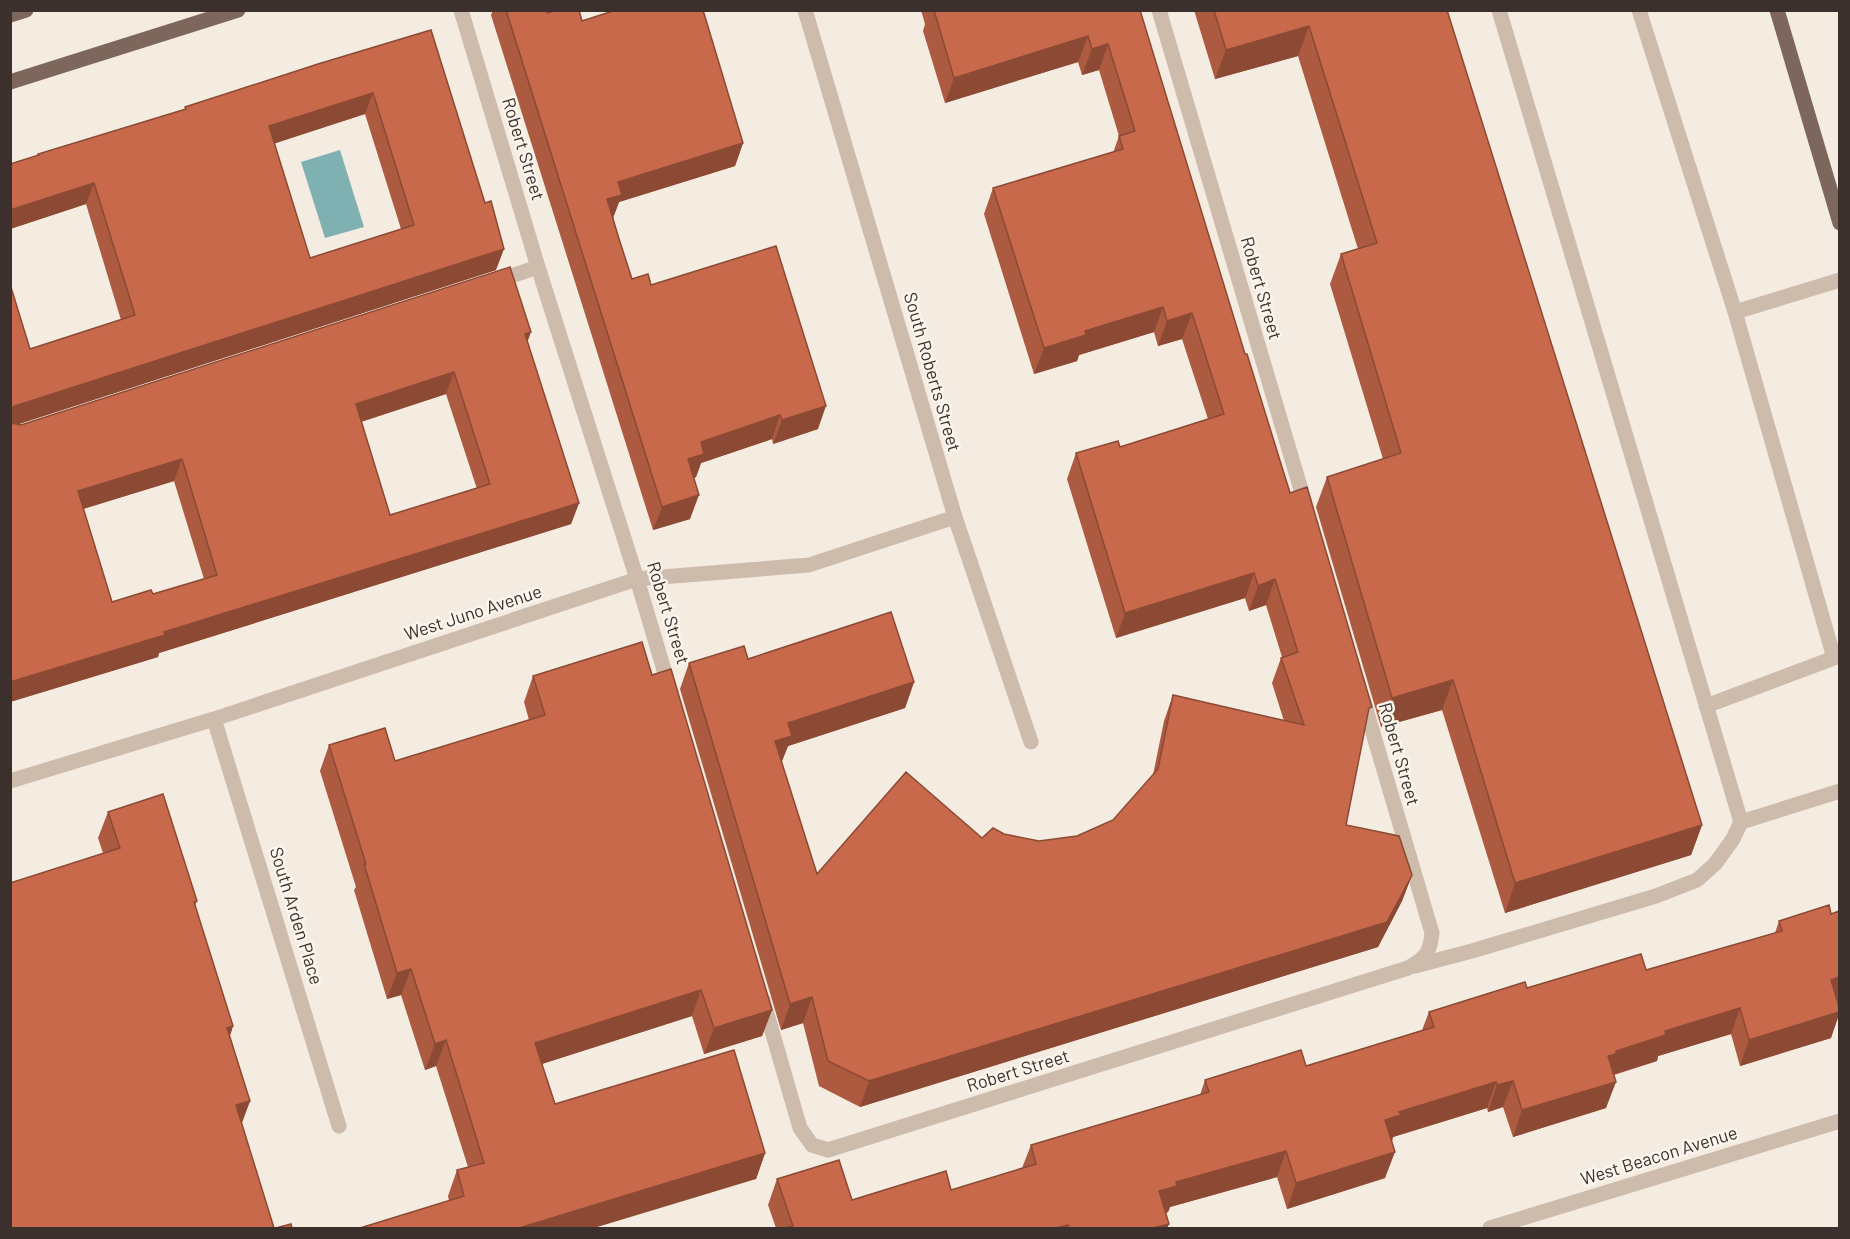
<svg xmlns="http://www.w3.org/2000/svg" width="1850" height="1239" font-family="Barlow,sans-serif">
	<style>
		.water { fill: #7fb0b2 }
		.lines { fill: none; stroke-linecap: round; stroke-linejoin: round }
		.lane { stroke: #cdbbac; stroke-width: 15 }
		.street { stroke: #cdbbac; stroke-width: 15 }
		.primary { stroke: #7d675c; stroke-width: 15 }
		.wall { fill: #ac5a40; fill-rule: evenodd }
		.shaded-wall { fill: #8c4a34 }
		.building { fill: #c8694b; stroke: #8c4a34; stroke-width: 1.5; fill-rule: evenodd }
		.labels { text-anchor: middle; stroke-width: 5; stroke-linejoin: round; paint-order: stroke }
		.street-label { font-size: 18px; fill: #3b302b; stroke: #fbf5ee }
	</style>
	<rect width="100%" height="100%" fill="#f4ebe1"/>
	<path class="water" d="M340,150L364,227L325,238L301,162Z"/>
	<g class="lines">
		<path class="lane" d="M461,10L538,267L637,579L670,690
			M1159,10L1307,510
			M1499,10L1741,822L1840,791
			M1639,10L1735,312L1840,280
			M493,282L538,267
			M1735,312L1834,658L1840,656
			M1706,706L1834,658
			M1415,966L1472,951L1656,896L1697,880L1715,864L1733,839L1741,822
			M763,1000L800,1128L812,1145L828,1150L1408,968C1425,958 1430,954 1432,933L1363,699"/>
		<path class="street" d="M805,10L955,517L1031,742
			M214,719L339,1126
			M10,781L214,719L637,579L809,565L955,517
			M1490,1228L1840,1121"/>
		<path class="primary" d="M1777,10L1840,223
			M10,15L26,10
			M10,82L238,10"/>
	</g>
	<path class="wall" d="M493,10H546L547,13L743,143L735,166L619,202L613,218L632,279L651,285L818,429L773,444L772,439L701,463L696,477L694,478L690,519L653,530L491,15Z
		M921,10H1140L1245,354L1366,722L1346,825L1412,875L1402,901L1378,947L860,1107L819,1086L803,1023L781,1030L680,689L689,663L748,659L914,682L905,708L788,746L782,761H781L817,874L982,838L1004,834L1039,841L1077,836L1113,820L1153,775L1164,721L1173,695L1284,721L1272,683L1281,658L1282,657L1266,605L1249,611L1245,598L1116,638L1067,479L1076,453L1120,447L1208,419L1182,339L1158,346L1154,332L1079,355L1077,361L1034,374L984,214L993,188L1113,153L1119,136L1099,70L1082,75L1078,62L945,103L923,31L925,24Z
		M1194,10H1447L1702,825L1691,855L1505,913L1442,710L1381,727L1316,507L1327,477L1383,459L1330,284L1341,254L1358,249L1298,56L1215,79Z
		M431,30L496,270L18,424L21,425L527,342L579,503L571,524L159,653L158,657L10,702V284L30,349L121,320L86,204L10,229V164L38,156V154L184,110L185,107ZM365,114L401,229L310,258L274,143ZM446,394L477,489L390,515L361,422ZM174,481L204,579L153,594L112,602L83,509Z
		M652,675L772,1010L762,1036L704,1054L692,1016L542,1064L555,1104L765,1153L756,1179L449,1201L448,1196L457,1170L468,1167L436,1066L425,1070L401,995L387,999L354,890L356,887L320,771L329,745L395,761L529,720L524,702L533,676Z
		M108,812L197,901L195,906L233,1026L230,1036L250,1101L242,1123L103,853L98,838Z
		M1779,921L1837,1001L1831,1038L1740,1066L1731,1034L1658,1056L1657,1061L1614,1075L1606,1108L1513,1137L1503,1107L1488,1112L1487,1108L1393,1137L1385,1178L1287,1209L1277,1177L1170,1207L1168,1212L1166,1213L1169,1224L1167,1228H776L768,1205L777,1179L852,1200L951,1190L1022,1168L1031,1145L1200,1095L1205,1080L1306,1066L1422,1030L1429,1012L1527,988L1646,970L1775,933Z"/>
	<path class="shaded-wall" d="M1309,26L1298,56L1215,79L1226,50Z
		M1088,36L1078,62L945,103L954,78Z
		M1108,44L1099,70L1082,75L1092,49Z
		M373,93L365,114L261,148L269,126Z
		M743,143L735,166L619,202L613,218L607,199L618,182Z
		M94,183L86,204L10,229V210Z
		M504,249L496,270L10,427V409L15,406Z
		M1163,307L1154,332L1079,355L1077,361L1034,374L1044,348L1085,331Z
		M1192,313L1182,339L1158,346L1167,321Z
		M531,332L523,354L525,334Z
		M454,372L446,394L348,426L356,404Z
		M826,406L818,429L773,444L782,420Z
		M780,415L772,439L701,463L696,477L679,482L688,459L701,442Z
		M182,459L174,481L70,513L78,491Z
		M699,495L690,519L653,530L662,507Z
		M579,503L571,524L159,653L158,657L10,702V682L164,632Z
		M1254,573L1245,598L1116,638L1125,613Z
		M1275,579L1266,605L1249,611L1258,586Z
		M1453,680L1442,710L1381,727L1392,698Z
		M914,682L905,708L788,746L782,761L766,767L775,741L788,723Z
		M1702,825L1691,855L1505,913L1515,883Z
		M1412,875L1402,901L1378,947L860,1107L869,1081Z
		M411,969L401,995L387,999L397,973Z
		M1839,977V1000L1821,1006L1831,980Z
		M701,990L692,1016L526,1069L535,1043Z
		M812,997L803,1023L781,1030L790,1004Z
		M1740,1008L1731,1034L1658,1056L1657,1061L1608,1076V1056L1616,1051L1665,1031Z
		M772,1010L762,1036L704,1054L714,1028Z
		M1839,1012V1015L1831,1038L1740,1066L1749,1040Z
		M233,1026L224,1052L227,1028Z
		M446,1040L436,1066L425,1070L435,1044Z
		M1513,1081L1503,1107L1488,1112L1497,1085Z
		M1496,1082L1487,1108L1393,1137L1391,1141L1385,1120L1399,1112Z
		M1616,1082L1606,1108L1513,1137L1522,1110Z
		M250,1101L240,1127L236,1105Z
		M1286,1151L1277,1177L1170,1207L1168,1212L1150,1217L1159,1191L1176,1182Z
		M1395,1152L1385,1178L1287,1209L1296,1183Z
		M765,1153L756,1179L594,1228H519Z
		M1169,1224L1167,1228H1153Z
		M1068,1225L1067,1228H1056Z"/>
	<path class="building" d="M506,10H546L547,13L557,10H579L582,21L616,10H703L743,143L618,182L622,195L607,199L619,239L632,279L648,274L651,285L776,246L826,406L782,420L780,415L701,442L704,454L688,459L699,495L662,507Z
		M934,10H1140L1245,354H1247L1290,493L1307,487L1372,707L1369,708L1346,825L1399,836L1412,875L1387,922L869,1081L828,1061L812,997L790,1004L689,663L744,646L748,659L891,612L914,682L788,723L792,736L775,741L817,874L906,772L982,838L993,828L1004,834L1039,841L1077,836L1113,820L1158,769L1173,695L1304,725L1281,658L1298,652L1275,579L1258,586L1254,573L1125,613L1076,453L1118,441L1120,447L1224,414L1192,313L1167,321L1163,307L1085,331L1086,335L1044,348L993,188L1123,149L1119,136L1135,131L1108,44L1092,49L1088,36L954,78Z
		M1214,10H1447L1702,825L1515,883L1453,680L1392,698L1327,477L1401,453L1341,254L1377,243L1309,26L1226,50Z
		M431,30L485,203L491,201L504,249L15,406L10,409V284L30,349L135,315L94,183L10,210V164L39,155L38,154L186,109L185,107L318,64ZM373,93L414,225L310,258L269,126Z
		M510,267L531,332L525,334L579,503L164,632L165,635L10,682V421L12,423L21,425ZM454,372L490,484L390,515L356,404ZM182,459L217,575L153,594L151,590L112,602L78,491Z
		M642,642L652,675L671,669L772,1010L714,1028L701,990L535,1043L555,1104L734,1050L765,1153L519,1228H360L464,1196L457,1170L484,1163L446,1040L435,1044L411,969L397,973L364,864H366L329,745L385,728L395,761L545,715L533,676Z
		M163,794L197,901L194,902L233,1026L227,1028L250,1101L236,1105L274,1228H10V883L120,848L108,812Z
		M1829,905L1831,914L1839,911V977L1831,980L1839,1007V1012L1749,1040L1740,1008L1665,1031L1666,1035L1616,1051V1054L1608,1056L1616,1082L1522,1110L1513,1081L1497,1085L1496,1082L1399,1112L1401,1115L1385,1120L1395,1152L1296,1183L1286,1151L1176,1182L1177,1186L1159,1191L1169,1224L1153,1228H1069L1068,1225L1056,1228H785L793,1226L777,1179L839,1160L852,1200L946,1171L951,1190L1036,1164L1031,1145L1209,1092L1205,1080L1301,1050L1306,1066L1434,1027L1429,1012L1525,982L1527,988L1641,954L1646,970L1782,931L1779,921Z
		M291,1224L292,1228H276Z"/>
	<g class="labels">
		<g class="street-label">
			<text transform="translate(523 149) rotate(73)" y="6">Robert Street</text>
			<text transform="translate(1261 288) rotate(74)" y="6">Robert Street</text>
			<text transform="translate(932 372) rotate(74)" y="6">South Roberts Street</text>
			<text transform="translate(473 613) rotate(-18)" y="6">West Juno Avenue</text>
			<text transform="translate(668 613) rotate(73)" y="6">Robert Street</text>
			<text transform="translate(1399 754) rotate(74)" y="6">Robert Street</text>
			<text transform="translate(296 916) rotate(73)" y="6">South Arden Place</text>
			<text transform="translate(1018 1071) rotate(-17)" y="6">Robert Street</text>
			<text transform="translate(1659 1156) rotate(-17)" y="6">West Beacon Avenue</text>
		</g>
	</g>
	<rect width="1850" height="1239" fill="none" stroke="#3b302b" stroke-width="24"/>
</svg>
